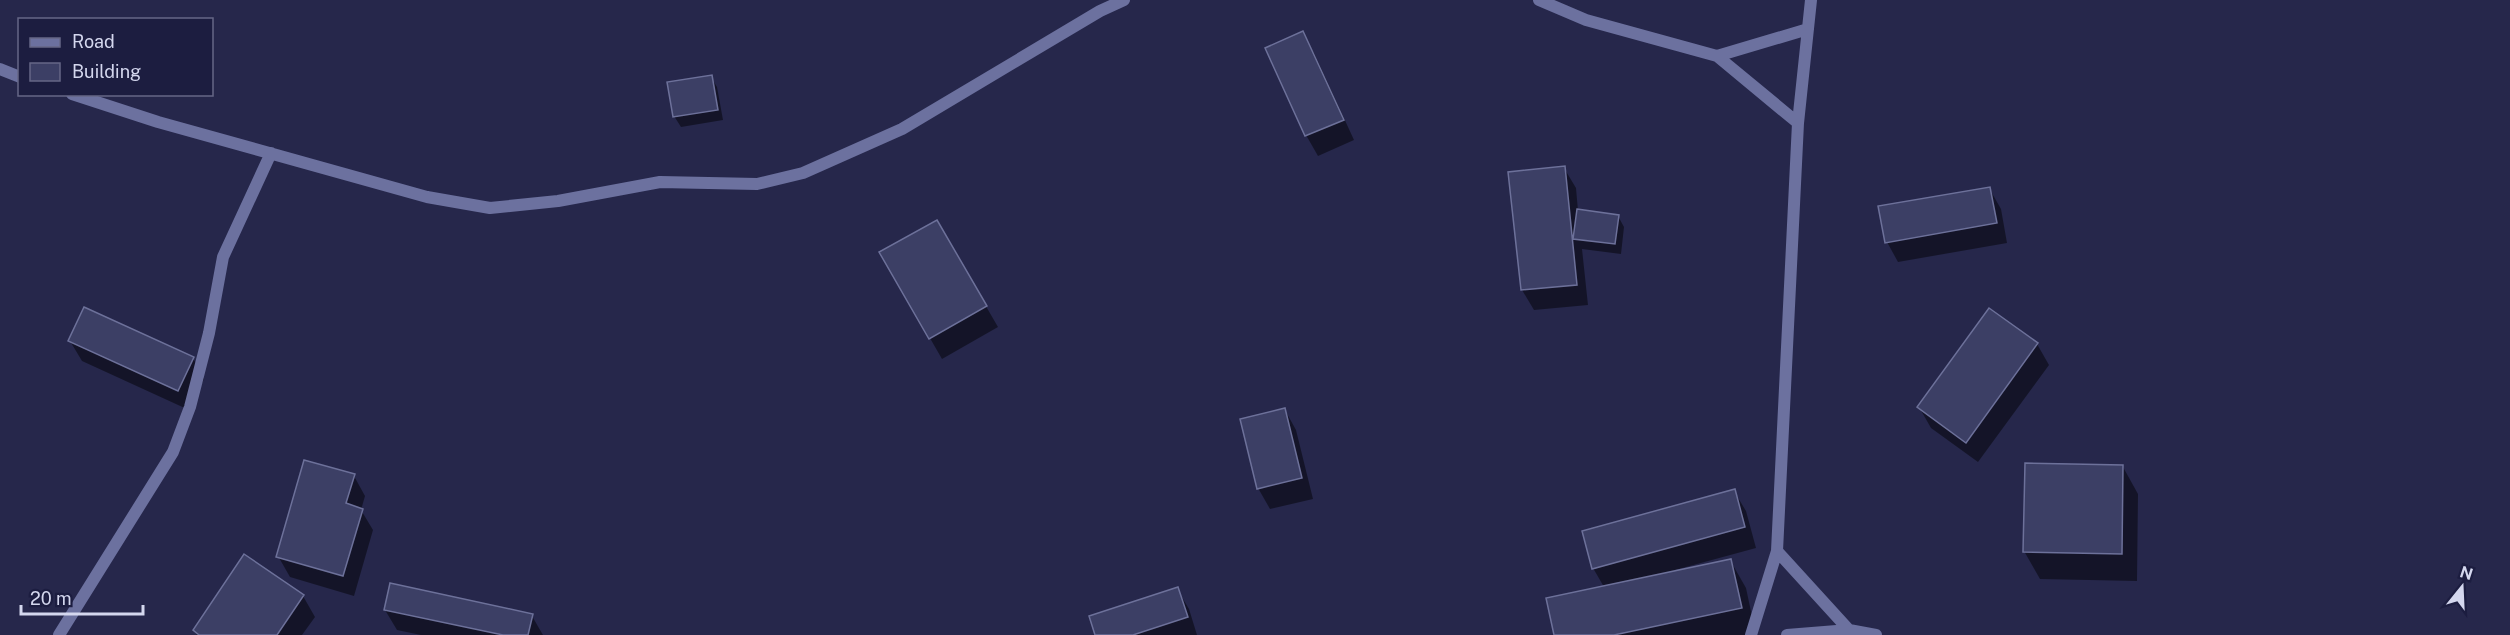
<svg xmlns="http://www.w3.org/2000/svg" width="2510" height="635" font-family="'Public Sans',sans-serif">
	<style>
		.shadow { fill: #0007 }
		.building { fill: #3c3f65; stroke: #6d719a; stroke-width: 1.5 }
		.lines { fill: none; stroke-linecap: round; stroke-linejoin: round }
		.minor { stroke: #6c719f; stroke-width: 12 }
	</style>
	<rect width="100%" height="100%" fill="#26274b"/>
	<path class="shadow" d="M1302,33L1314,53L1354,140L1318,156L1306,135Z
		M711,77L717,87L723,120L681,127L674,116Z
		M1564,168L1576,188L1578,211L1618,216L1624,227L1621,254L1582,249L1588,305L1534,310L1522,290L1510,173Z
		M1989,188L2001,209L2007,243L1898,262L1887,242Z
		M937,222L998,327L942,359L881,253Z
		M1990,310L2037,344L2049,365L1978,462L1931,428L1919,407Z
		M70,341L193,358L204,379L189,410L82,361Z
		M1285,410L1296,430L1313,499L1270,509L1258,488Z
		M2123,467L2138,494L2137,581L2040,579L2024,551Z
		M354,476L365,496L361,510L373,530L354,596L290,577L278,556Z
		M1734,491L1746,511L1756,548L1675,570V572L1730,560L1746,588L1756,635H1555L1604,587L1593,568Z
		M1177,589L1189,609L1197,635H1097Z
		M303,596L315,617L302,635H197L194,631Z
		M385,610L532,616L543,635H421L397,630Z"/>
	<path class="building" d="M1303,31L1344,120L1305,136L1265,48Z
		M712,75L718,110L673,117L667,82Z
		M1565,166L1577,285L1521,290L1508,172Z
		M1990,187L1997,223L1885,243L1878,206Z
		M1990,187L1997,223L1885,243L1878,206Z
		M1577,209L1619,215L1615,244L1573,239Z
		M937,220L987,306L929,339L879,252Z
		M937,220L987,306L929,339L879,252Z
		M84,307L194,357L178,391L68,341Z
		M1989,308L2038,343L1966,443L1917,407Z
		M1285,408L1302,478L1257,489L1240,419Z
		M304,460L355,474L346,503L363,509L343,576L276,557Z
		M2025,463L2123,465L2122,554L2023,552Z
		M1735,489L1745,527L1592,569L1582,531Z
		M244,554L304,595L277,635H199L193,630Z
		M1731,559L1742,608L1614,635H1554L1546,598Z
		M390,583L533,614L528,635H503L384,610Z
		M1178,587L1188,617L1133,635H1095L1089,616Z
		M1178,587L1188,617L1133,635H1095L1089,616Z"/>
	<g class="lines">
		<path class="minor" d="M1539,0L1586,20L1717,56L1798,123
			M1717,56L1808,29
			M0,69L20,77
			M72,94L158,122L427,197L490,208L558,201L660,182L757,184L803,173L902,129L1100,11L1124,0
			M1777,551L1849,630
			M59,635L173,452L190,407L209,333L223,257L271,153
			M1751,635L1777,551L1798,123L1811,0
			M1787,635L1849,630L1876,635"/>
	</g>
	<rect x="18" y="18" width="195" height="78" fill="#1c1d40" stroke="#666786" stroke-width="1.5"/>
	<rect x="30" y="38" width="30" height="9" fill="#6c719f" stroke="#666786" stroke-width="1.5"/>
	<text x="72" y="48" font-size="18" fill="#d4d7ee">Road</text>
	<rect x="30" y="63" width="30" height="18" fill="#3c3f65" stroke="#666786" stroke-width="1.5"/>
	<text x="72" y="78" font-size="18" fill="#d4d7ee">Building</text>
	<g transform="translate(2462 587) rotate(18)" stroke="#1c1d40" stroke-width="4.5" paint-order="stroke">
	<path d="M0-4.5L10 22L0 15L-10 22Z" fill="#d4d7ee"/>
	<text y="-9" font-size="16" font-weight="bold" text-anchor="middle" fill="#d4d7ee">N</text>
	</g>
	<path d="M21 605v9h122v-9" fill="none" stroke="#d4d7ee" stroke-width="3"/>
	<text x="30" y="605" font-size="18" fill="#d4d7ee" stroke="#1c1d40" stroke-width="4.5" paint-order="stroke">20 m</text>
</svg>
